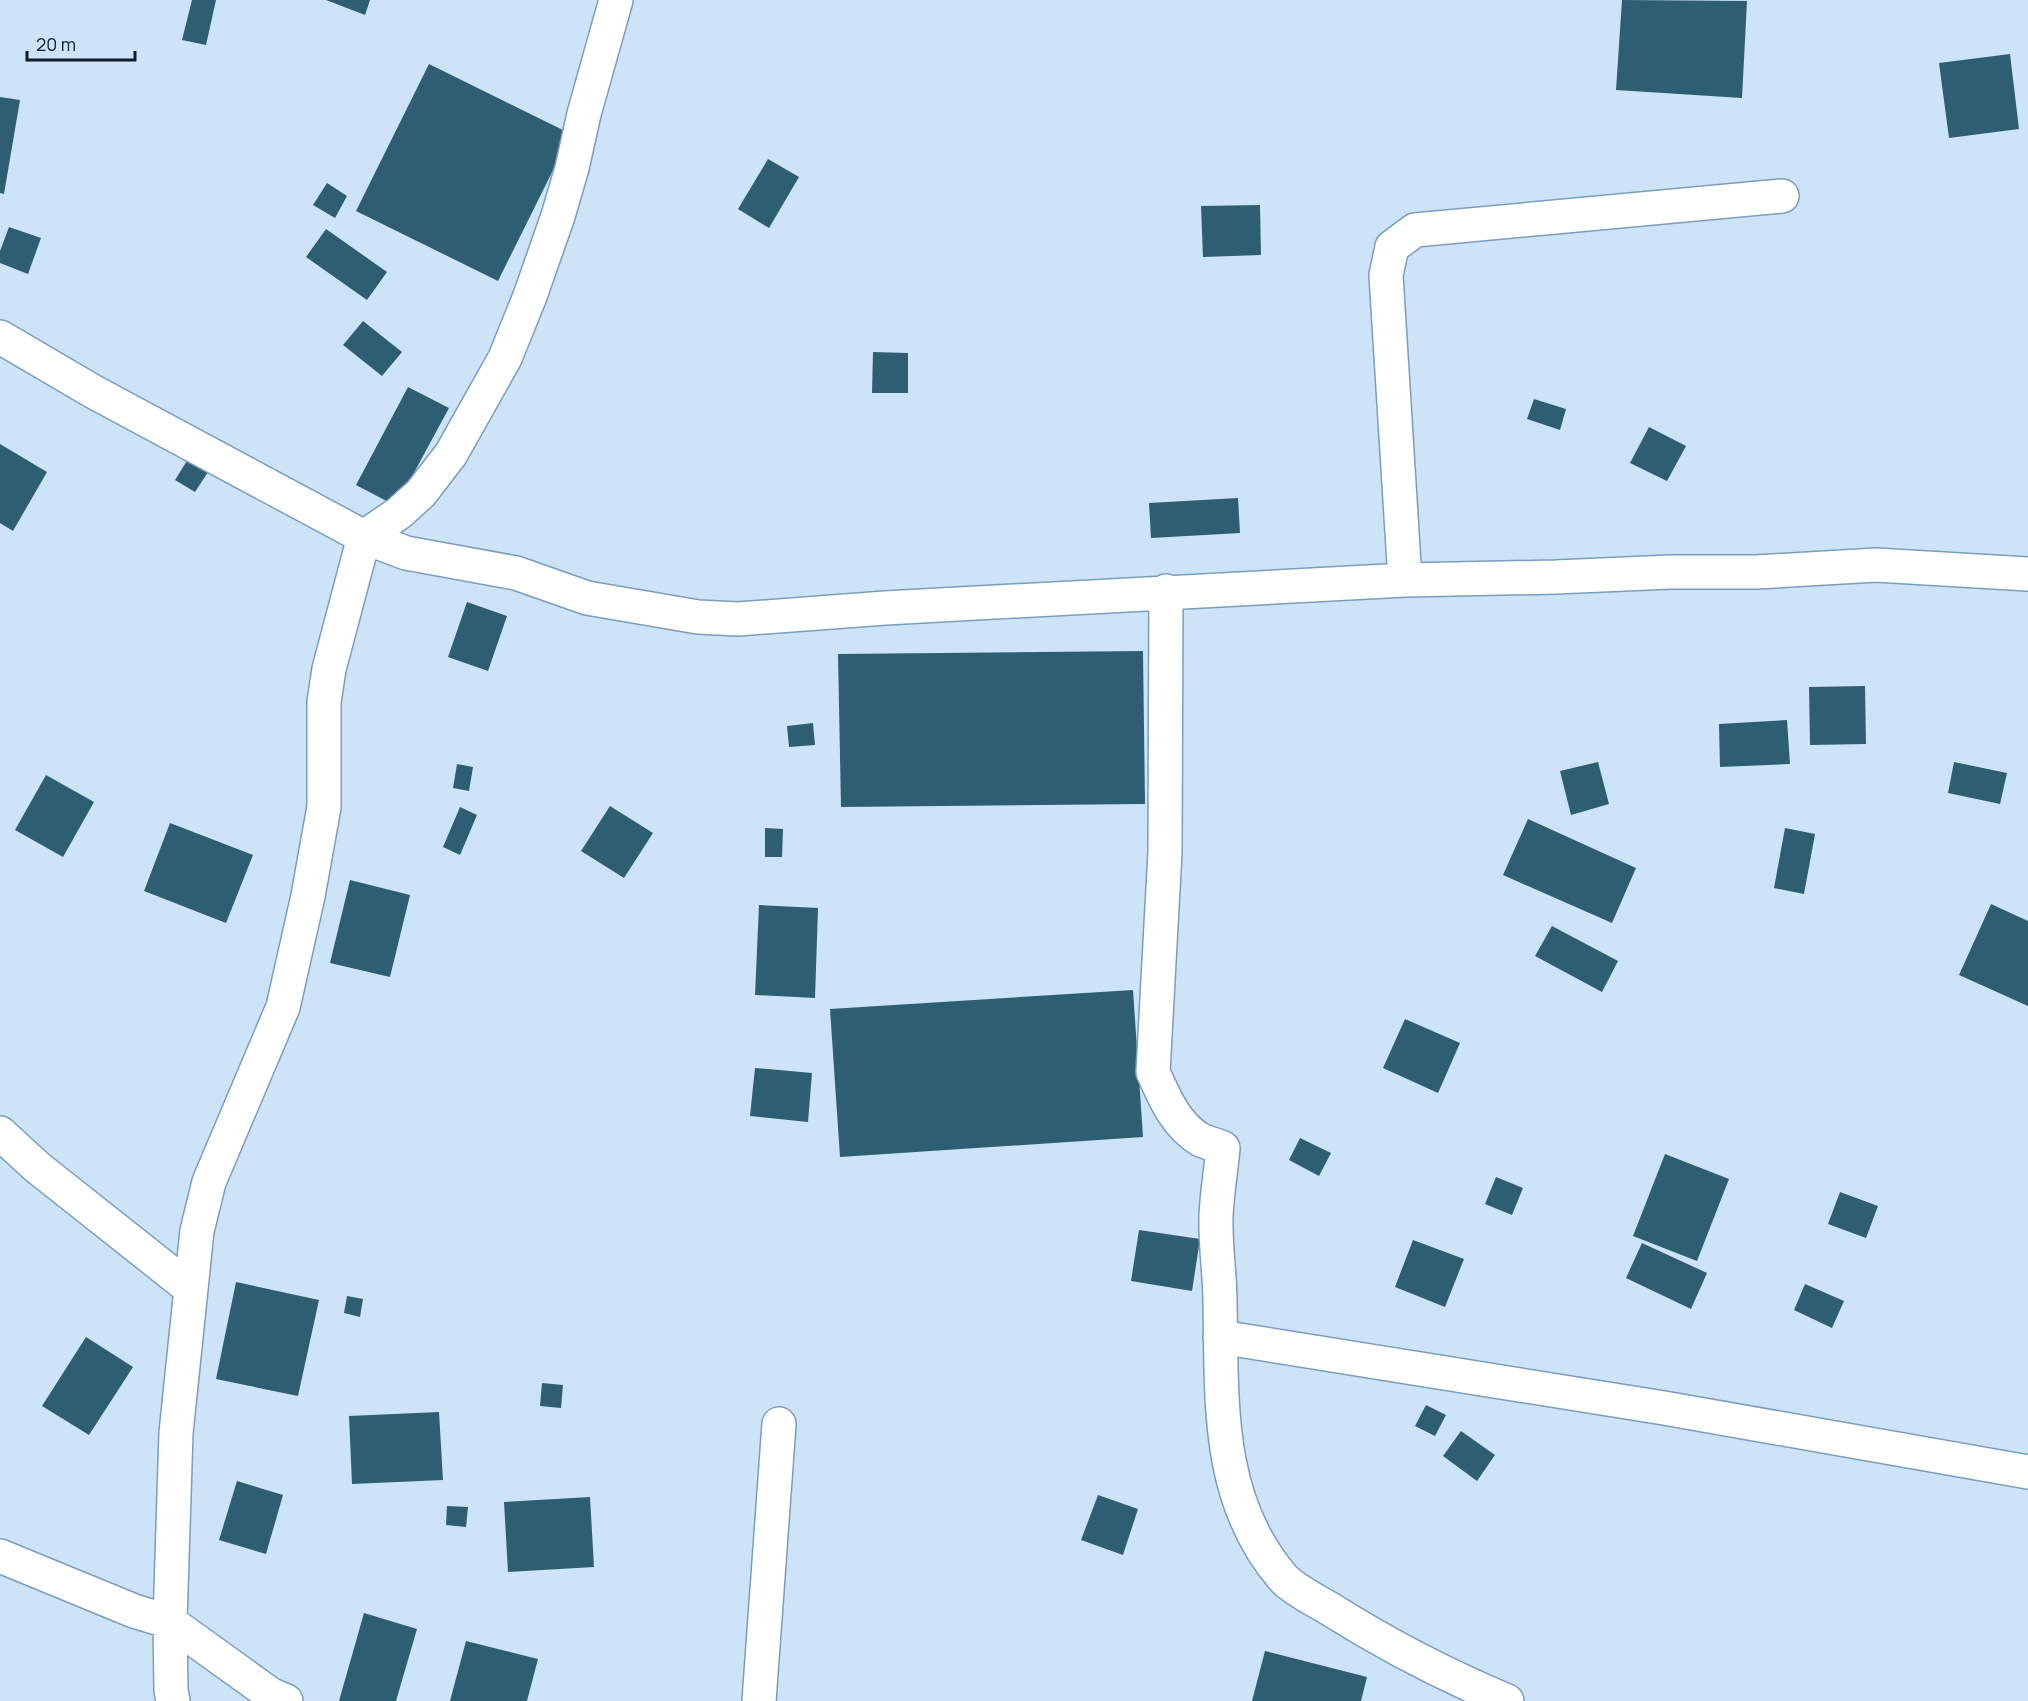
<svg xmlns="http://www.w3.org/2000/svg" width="2028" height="1701" font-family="Manrope,sans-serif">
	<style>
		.building { fill: #2e5e72 }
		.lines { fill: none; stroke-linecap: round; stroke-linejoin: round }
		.street-casing { stroke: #7a9dbd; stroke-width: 36 }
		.street { stroke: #fff; stroke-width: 33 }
	</style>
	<rect width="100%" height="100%" fill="#cde3f7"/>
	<path class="building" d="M192,0H216L206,45L182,40Z
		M326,0H370L365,15Z
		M1622,0L1747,1L1742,98L1616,90Z
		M2010,54L2019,129L1949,138L1939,63Z
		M429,64L571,134L498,281L356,211Z
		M0,97L20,100L4,194L0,193Z
		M768,159L799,177L769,228L738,209Z
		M327,183L347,196L335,218L313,205Z
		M1260,205L1261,255L1203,257L1201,206Z
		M9,227L41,238L28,274L0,263V251Z
		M326,229L387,272L367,300L306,257Z
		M363,321L402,352L382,376L343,345Z
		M873,352L908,353V393H872Z
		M408,387L449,408L396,506L356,485Z
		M1534,399L1566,409L1560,430L1527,419Z
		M1649,427L1686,446L1667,481L1630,463Z
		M0,444L47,472L13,531L0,523Z
		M190,456L210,469L195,492L175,480Z
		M1238,498L1240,533L1151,538L1149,503Z
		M467,602L507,616L488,671L448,657Z
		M1143,651L1145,804L841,807L838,654Z
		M1865,686L1866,744L1810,745L1809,687Z
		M1787,720L1790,764L1720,767L1719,724Z
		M813,723L815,745L789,747L787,726Z
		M1598,762L1609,804L1571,815L1560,771Z
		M1954,762L2007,773L2000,804L1948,793Z
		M457,764L473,767L469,791L453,788Z
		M46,775L94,802L63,857L15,830Z
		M610,806L653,833L624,878L581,851Z
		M460,807L477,815L460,855L443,847Z
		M1528,819L1636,868L1612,923L1503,875Z
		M170,823L253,855L226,923L144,891Z
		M765,828L783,829L782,857H765Z
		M1785,828L1815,834L1804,894L1774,888Z
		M350,880L410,895L390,977L330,963Z
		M1991,904L2028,921V1006L1959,975Z
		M759,905L818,908L815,998L755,995Z
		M1552,926L1618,961L1602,992L1535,956Z
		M1133,990L1143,1137L840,1157L830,1009Z
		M1405,1019L1460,1043L1438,1093L1383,1068Z
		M755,1068L812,1073L808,1122L750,1116Z
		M1300,1138L1331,1153L1319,1176L1289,1160Z
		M1665,1154L1729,1179L1697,1261L1633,1236Z
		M1496,1177L1523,1188L1512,1215L1485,1204Z
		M1840,1192L1878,1206L1866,1238L1828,1224Z
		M1139,1230L1200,1239L1192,1291L1131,1281Z
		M1413,1240L1464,1259L1445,1307L1395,1287Z
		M1642,1243L1707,1273L1691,1309L1626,1278Z
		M236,1282L319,1300L298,1396L216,1379Z
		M1805,1284L1844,1301L1832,1328L1794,1310Z
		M347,1296L363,1299L360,1317L344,1313Z
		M86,1337L133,1367L89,1435L42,1406Z
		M542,1383L563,1385L561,1408L540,1406Z
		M1426,1405L1446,1415L1435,1436L1415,1426Z
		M439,1412L443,1480L352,1484L349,1416Z
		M1461,1431L1495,1455L1477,1481L1443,1456Z
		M237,1481L283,1495L266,1554L219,1540Z
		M1098,1495L1138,1509L1123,1555L1081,1540Z
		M590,1497L594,1567L508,1572L504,1502Z
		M447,1506L468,1507L466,1527L446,1525Z
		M364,1613L417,1629L396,1701H339Z
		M466,1641L538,1659L527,1701H450Z
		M1265,1651L1367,1677L1361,1701H1252Z"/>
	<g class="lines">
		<g class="street-casing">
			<path id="street" d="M0,337L94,392L364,537L406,553L516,573L587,598L698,617L738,619L885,608L1405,580L1556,577L1670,572H1757L1876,565L2028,574
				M1405,580L1386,275L1392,247L1415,230L1782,196
				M1166,591L1165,852L1153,1072C1164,1097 1176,1126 1201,1140C1208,1143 1216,1145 1223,1148C1221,1171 1217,1193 1216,1216C1215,1245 1220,1274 1220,1302C1222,1400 1215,1500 1284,1579C1296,1591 1315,1600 1330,1609C1387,1645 1445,1675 1507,1701
				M0,1133L37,1167L191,1289
				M1220,1337L1664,1408L2028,1472
				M0,1556L134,1611L170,1622L270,1694L286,1701
				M173,1701L171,1690L170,1622L176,1433L197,1231L209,1182L283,1007L308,896L324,807V702L329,669L364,537L399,513L421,493L451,454L505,358L530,296L558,216L572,168L584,114L616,0
				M759,1701L779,1424"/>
		</g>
		<use href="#street" class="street"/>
	</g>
	<path d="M27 51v9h108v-9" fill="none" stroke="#101d29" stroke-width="3"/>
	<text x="36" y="51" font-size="18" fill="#101d29" stroke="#cde3f7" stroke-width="4.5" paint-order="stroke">20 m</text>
</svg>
